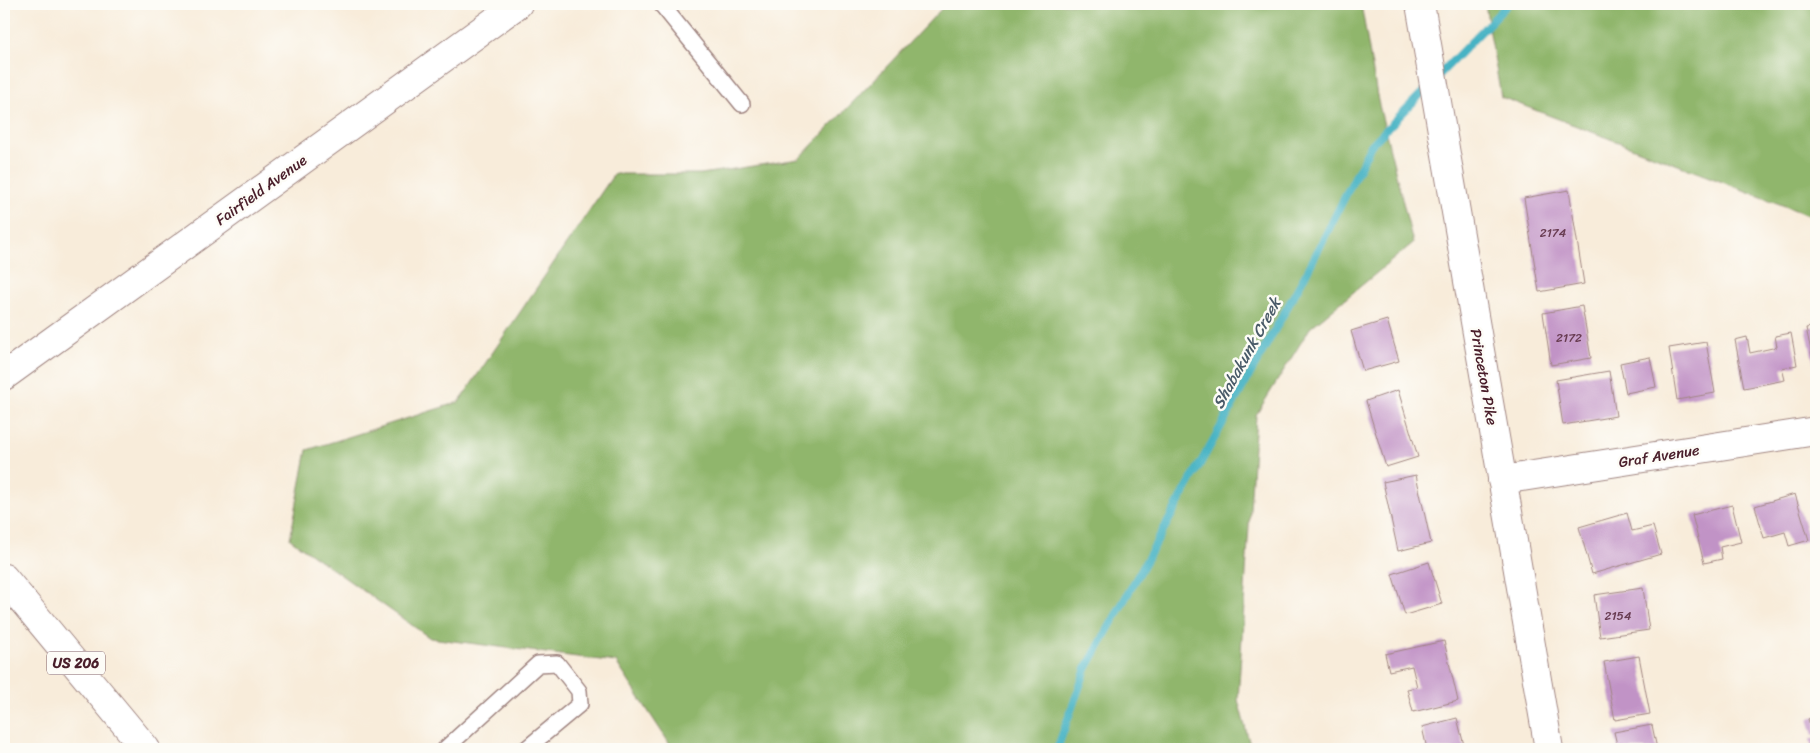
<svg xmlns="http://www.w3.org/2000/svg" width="1820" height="753" font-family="Sriracha,sans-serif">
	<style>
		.forest { fill: #90b66c; stroke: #6d6a4c }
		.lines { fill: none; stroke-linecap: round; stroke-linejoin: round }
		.stream { stroke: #47b3c4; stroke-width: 8 }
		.building { fill: #c193c6 }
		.service-casing { stroke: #a18682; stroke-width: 18 }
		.minor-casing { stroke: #a18682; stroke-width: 30 }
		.secondary-casing { stroke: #a18682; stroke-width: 30 }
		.primary-casing { stroke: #a18682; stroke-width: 30 }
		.service { stroke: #fff; stroke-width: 15 }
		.minor { stroke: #fff; stroke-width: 28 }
		.secondary { stroke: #fff; stroke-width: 28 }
		.primary { stroke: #fff; stroke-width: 28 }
		.labels { text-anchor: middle; stroke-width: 5; stroke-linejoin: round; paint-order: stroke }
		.number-label { font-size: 12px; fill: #683c52 }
		.shield { fill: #fdfcf7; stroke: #806168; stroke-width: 1 }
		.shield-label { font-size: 14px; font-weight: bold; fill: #4a1f2b }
		.street-label { font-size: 15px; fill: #4a1f2b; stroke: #fdfcf7 }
		.water-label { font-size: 16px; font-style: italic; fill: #495a68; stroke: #fdfcf7 }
	</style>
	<rect width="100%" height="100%" fill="#fdfcf7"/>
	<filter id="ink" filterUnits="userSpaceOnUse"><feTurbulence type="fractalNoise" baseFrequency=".02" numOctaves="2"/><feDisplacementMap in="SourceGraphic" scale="10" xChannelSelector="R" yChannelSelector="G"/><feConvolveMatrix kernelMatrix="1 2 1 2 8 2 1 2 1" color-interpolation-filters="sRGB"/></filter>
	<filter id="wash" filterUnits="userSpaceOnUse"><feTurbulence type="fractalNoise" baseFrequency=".0096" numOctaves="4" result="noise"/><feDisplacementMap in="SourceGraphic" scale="20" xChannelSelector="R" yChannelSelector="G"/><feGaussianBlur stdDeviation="1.12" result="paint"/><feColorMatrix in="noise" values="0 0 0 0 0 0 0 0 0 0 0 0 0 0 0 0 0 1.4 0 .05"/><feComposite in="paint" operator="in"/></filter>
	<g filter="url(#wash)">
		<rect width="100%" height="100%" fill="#f8ecda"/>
		<path class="forest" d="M946,4H1361L1378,101L1413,243L1310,328L1256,415L1238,700L1251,749H673L616,662L430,638L290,539L307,450L459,402L614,174H701L799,159Z
			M1485,4H1816V218L1501,97Z"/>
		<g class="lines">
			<path class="stream" d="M1439,75L1508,4
				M1057,749L1086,669L1308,270L1371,145L1428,87"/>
		</g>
		<g id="blocks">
			<path class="building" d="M1569,190L1584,284L1539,292L1524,198Z
				M1582,306L1591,358L1551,365L1543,313Z
				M1387,320L1399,361L1363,371L1351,331Z
				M1816,326V369H1815L1806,328Z
				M1791,333L1797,365L1782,368L1785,380L1744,388L1735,340L1747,337L1750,353L1777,347L1775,336Z
				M1706,342L1715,393L1677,400L1669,348Z
				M1650,357L1656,387L1626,393L1620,363Z
				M1609,371L1616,416L1563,425L1556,380Z
				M1398,390L1418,457L1386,467L1366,401Z
				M1416,475L1431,543L1398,551L1383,482Z
				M1795,494L1809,540L1789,546L1785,532L1764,538L1755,506Z
				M1732,505L1741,542L1720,547L1722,559L1704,563L1692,515Z
				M1627,513L1632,531L1653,526L1661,554L1592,574L1579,527Z
				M1429,562L1442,604L1405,615L1392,574Z
				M1643,588L1649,630L1600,637L1594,595Z
				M1444,641L1458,701L1413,712L1407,689L1417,687L1412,666L1389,671L1385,654Z
				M1639,656L1650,714L1615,720L1604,662Z
				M1816,716V734L1813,735L1808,719Z
				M1457,718L1465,749H1427L1422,727Z
				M1652,725L1657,749H1618L1614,732Z
				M1816,738V749H1812L1810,739Z"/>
		</g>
	</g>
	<g filter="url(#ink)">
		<use href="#blocks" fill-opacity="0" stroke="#a18682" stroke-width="1"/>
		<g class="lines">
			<g class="service-casing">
				<path id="service" d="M661,4L742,104
					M445,749L538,664L557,663L579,691L580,704L526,749"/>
			</g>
			<g class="minor-casing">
				<path id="minor" d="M4,376L518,4
					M1502,480L1816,431"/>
			</g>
			<g class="secondary-casing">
				<path id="secondary" d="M1420,4L1549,749"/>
			</g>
			<g class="primary-casing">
				<path id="primary" d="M4,578L146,749"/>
			</g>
			<use href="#service" class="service"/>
			<use href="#minor" class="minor"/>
			<use href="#secondary" class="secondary"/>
			<use href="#primary" class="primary"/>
		</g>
	</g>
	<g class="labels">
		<g class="number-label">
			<text x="1553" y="237">2174</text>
			<text x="1569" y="342">2172</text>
			<text x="1618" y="620">2154</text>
		</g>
		<rect class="shield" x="47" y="651.5" width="58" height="23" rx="4"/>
		<g class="shield-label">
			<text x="76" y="668">US 206</text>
		</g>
		<g class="street-label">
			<text transform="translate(261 190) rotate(-36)" y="5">Fairfield Avenue</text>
			<text transform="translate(1484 377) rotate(80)" y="5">Princeton Pike</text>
			<text transform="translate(1659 456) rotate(-9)" y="5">Graf Avenue</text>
		</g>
		<g class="water-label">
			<text transform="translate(1246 353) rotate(-61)" y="6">Shabakunk Creek</text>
		</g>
	</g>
	<rect width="1820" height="753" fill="none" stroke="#fdfcf7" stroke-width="20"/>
</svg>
